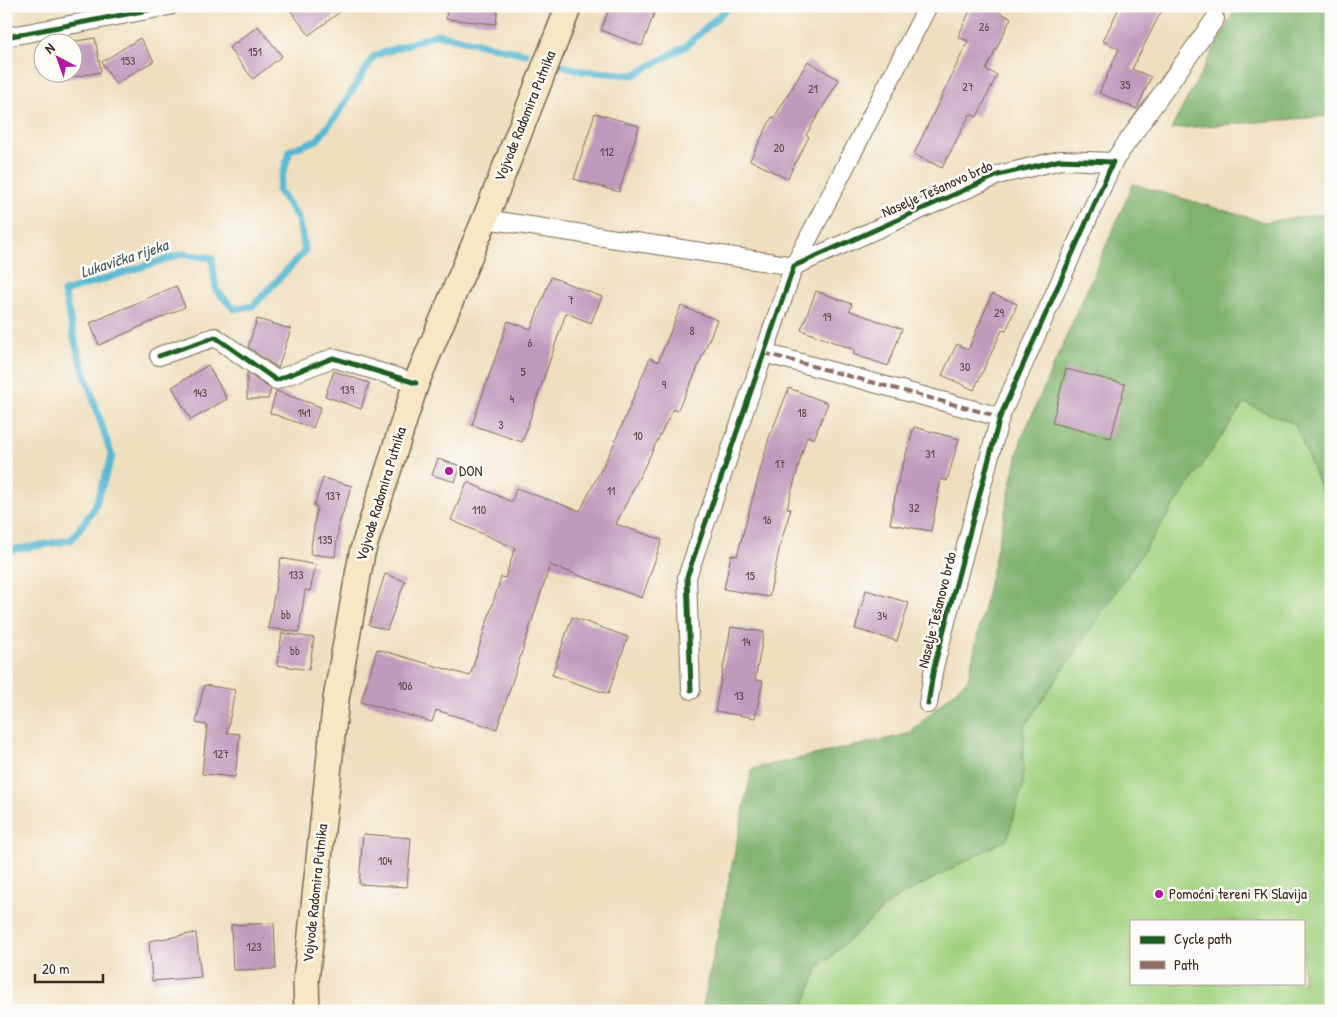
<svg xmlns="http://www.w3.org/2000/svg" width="1337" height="1017" font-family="'Patrick Hand',sans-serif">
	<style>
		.green { fill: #a1d17f; stroke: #6e7e4e; fill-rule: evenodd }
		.forest { fill: #80b36e; stroke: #5e6e46 }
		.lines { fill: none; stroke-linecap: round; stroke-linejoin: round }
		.stream { stroke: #55b8d3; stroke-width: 7 }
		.building { fill: #c09abc }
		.minor-casing { stroke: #7a6956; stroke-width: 20 }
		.secondary-casing { stroke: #7a6956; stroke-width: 28 }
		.minor { stroke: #fff; stroke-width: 18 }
		.secondary { stroke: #f7e8c3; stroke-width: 25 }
		.quiet { stroke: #8d6e63; stroke-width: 4; stroke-dasharray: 8 4; stroke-linecap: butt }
		.cycleway-casing { stroke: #fdfcf7; stroke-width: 8 }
		.cycleway { stroke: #1b5e20; stroke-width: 5 }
		.poi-dot { fill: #b5179e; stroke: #fdfcf7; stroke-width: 2 }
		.labels { text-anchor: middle; stroke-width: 5; stroke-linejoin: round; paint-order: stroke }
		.number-label { font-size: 12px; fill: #5c4646 }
		.street-label { font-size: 15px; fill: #3b2a1e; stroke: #fdfcf7 }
		.poi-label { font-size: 15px; fill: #3b2a1e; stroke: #fdfcf7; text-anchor: start }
		.water-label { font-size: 16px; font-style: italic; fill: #445c5d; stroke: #fdfcf7 }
	</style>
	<rect width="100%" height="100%" fill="#fdfcf7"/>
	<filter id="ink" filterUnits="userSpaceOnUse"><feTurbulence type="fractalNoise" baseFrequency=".02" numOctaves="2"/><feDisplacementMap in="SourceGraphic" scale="10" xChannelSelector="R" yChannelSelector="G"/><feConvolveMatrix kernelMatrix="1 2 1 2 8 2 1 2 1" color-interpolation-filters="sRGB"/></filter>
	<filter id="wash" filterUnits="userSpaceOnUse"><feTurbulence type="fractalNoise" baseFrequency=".0096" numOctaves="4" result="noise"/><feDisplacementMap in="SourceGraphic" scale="20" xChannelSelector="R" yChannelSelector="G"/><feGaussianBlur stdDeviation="1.12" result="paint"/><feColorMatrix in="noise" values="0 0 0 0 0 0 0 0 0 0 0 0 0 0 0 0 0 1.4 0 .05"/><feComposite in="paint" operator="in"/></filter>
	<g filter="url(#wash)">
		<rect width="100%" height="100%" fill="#efdfbf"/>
		<path class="green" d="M1244,403L1295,424L1331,514V1011H802L818,968L895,899L1007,839L1023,785L1024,727ZM1131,921H1303V983H1131Z"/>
		<path class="forest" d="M1237,6H1331V116L1171,129Z
			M1133,184L1264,222L1331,213V514L1295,424L1244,403L1024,727L1023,785L1007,839L891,901L818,968L802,1011H702L752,769L908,734L968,679L1021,440Z"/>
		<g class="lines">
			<path class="stream" d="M562,65L581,71L634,75L686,46L730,6
				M6,551L71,540L94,509L112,457L76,346L64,292L182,254L212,258L216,290L234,309L253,306L305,251L298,218L278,190L290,150L317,140L337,115L374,56L437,34L526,54"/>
		</g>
		<g id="blocks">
			<path class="building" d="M287,6H348L309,35Z
				M447,6H498L496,24L446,19Z
				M610,6H657L642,46L601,30Z
				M972,6H986L1011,18L986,70L997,75L977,117L970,114L942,168L914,154L968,41L958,37Z
				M1120,6H1164L1132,69L1151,77L1137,109L1099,93L1119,49L1103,41Z
				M258,26L282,56L253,79L229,48Z
				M95,38L101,72L62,79L61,72H72V42H70Z
				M140,38L154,61L115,84L102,62Z
				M808,61L839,80L806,135L809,137L787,179L750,160L772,117L774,118Z
				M595,113L639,126L619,192L574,179Z
				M551,277L602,297L591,323L566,313L522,442L472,425L508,321L531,329Z
				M176,286L185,307L99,345L90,323Z
				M816,291L852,304L850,311L902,329L888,366L853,354L855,350L801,330Z
				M992,294L1017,304L1006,331L1002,330L974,390L942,375L957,344L968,350Z
				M681,306L717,320L693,379L677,411L673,409L616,524L662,540L642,598L550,565L497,729L436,710L432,722L361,702L377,649L470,676L501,577L505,578L515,548L451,520L467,482L512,502L516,488L580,511L613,446L650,358L658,362Z
				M257,319L291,329L278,368L248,347Z
				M208,365L227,399L191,420L172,387Z
				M1066,369L1125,384L1111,438L1052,423Z
				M334,371L369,383L361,409L325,396Z
				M247,373L271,389L268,399H247Z
				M789,388L828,403L814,439L807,436L787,508L791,509L781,541L769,597L724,589L731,555L737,556L769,438Z
				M276,391L321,407L313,428L270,413Z
				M914,427L959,439L947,481L941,479L931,531L890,524L897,485Z
				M438,459L461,466L455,482L432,475Z
				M323,478L352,486L339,524L335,557L310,554L317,507L314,506Z
				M281,558L316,565L310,591L305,590L299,632L268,628Z
				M385,574L405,581L387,630L369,625Z
				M866,590L909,603L897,641L855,629Z
				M572,617L628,637L608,694L552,675Z
				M731,627L764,632L755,680L763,681L755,718L715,711Z
				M282,633L314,638L309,670L277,665Z
				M204,685L235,690L227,733L240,734L235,777L202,774L207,725L196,723Z
				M363,834L411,838L407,887L359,884Z
				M274,923L276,969L233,970L231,925Z
				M196,933L201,977L152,981L149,941Z"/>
		</g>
	</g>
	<g filter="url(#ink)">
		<use href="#blocks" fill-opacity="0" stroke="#7a6956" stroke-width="1"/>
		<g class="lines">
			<g class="minor-casing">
				<path id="minor" d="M6,37L169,6
					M1113,162L1215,19
					M485,219L794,266L928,6
					M764,353L1000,417
					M159,356L215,337L276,380L333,358L416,383
					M691,690L687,577L794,266L998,175L1061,160L1113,162L1000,417L934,667L928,704"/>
			</g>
			<g class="secondary-casing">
				<path id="secondary" d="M307,1011L306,981L336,699L362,553L416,383L485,219L569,6"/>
			</g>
			<use href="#minor" class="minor"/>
			<use href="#secondary" class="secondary"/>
			<path class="quiet" d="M764,353L1000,417"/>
			<g class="cycleway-casing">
				<path id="cycleway" d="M6,37L169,6
					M159,356L215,337L276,380L333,358L416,383
					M691,690L687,577L794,266L998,175L1061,160L1113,162L1000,417L934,667L928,704"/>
			</g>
			<use href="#cycleway" class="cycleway"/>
		</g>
	</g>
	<g class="poi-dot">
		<circle cx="449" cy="471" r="5"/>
		<circle cx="1159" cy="894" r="5"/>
	</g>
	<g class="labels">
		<g class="number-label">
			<text x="984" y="31">26</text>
			<text x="255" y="56">151</text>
			<text x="128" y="65">153</text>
			<text x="1125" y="89">35</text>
			<text x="968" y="91">27</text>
			<text x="813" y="93">21</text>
			<text x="779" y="152">20</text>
			<text x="607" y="156">112</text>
			<text x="571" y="304">7</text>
			<text x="999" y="317">29</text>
			<text x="827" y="321">19</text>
			<text x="692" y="335">8</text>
			<text x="530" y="347">6</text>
			<text x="965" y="371">30</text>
			<text x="523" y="376">5</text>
			<text x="664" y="389">9</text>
			<text x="347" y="394">139</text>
			<text x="200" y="397">143</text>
			<text x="512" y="403">4</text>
			<text x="304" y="417">141</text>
			<text x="802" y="417">18</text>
			<text x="501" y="429">3</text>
			<text x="638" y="440">10</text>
			<text x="930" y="458">31</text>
			<text x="780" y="468">17</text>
			<text x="611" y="495">11</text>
			<text x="333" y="500">137</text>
			<text x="914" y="512">32</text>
			<text x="479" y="514">110</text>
			<text x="767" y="524">16</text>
			<text x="325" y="544">135</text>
			<text x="296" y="579">133</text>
			<text x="750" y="580">15</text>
			<text x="286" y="619">bb</text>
			<text x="882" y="620">34</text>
			<text x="746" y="646">14</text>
			<text x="295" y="655">bb</text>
			<text x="405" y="690">106</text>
			<text x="739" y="700">13</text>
			<text x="221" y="758">127</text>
			<text x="385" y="865">104</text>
			<text x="254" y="951">123</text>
		</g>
		<g class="street-label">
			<text transform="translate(525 116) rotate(-68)" y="5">Vojvode Radomira Putnika</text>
			<text transform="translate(937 189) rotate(-24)" y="5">Naselje Tešanovo brdo</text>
			<text transform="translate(381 494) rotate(-73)" y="5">Vojvode Radomira Putnika</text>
			<text transform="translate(937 610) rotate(-76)" y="5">Naselje Tešanovo brdo</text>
			<text transform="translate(315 893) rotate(-84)" y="5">Vojvode Radomira Putnika</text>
		</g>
		<g class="poi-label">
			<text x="459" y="476">DON</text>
			<text x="1169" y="899">Pomoćni tereni FK Slavija</text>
		</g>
		<g class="water-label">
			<text transform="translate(124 258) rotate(-18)" y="6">Lukavička rijeka</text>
		</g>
	</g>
	<rect width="1337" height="1017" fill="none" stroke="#fdfcf7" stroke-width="25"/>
	<rect x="1130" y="920" width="175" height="65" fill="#fdfcf7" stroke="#afa8a0"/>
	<rect x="1140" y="936" width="25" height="8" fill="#1b5e20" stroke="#afa8a0"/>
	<text x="1174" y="944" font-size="15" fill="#3b2a1e">Cycle path</text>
	<rect x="1140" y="961" width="25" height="8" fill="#8d6e63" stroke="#afa8a0"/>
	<text x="1174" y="970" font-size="15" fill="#3b2a1e">Path</text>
	<g transform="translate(58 58) rotate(319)"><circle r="24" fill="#fdfcf7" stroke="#afa8a0"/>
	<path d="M0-4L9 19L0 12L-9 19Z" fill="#b5179e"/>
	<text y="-8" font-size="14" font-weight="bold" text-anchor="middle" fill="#3b2a1e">N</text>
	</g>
	<path d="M35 974v8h68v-8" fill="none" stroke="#3b2a1e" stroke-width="2.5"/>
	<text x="42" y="974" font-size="15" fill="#3b2a1e" stroke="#fdfcf7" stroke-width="4" paint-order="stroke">20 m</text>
</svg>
